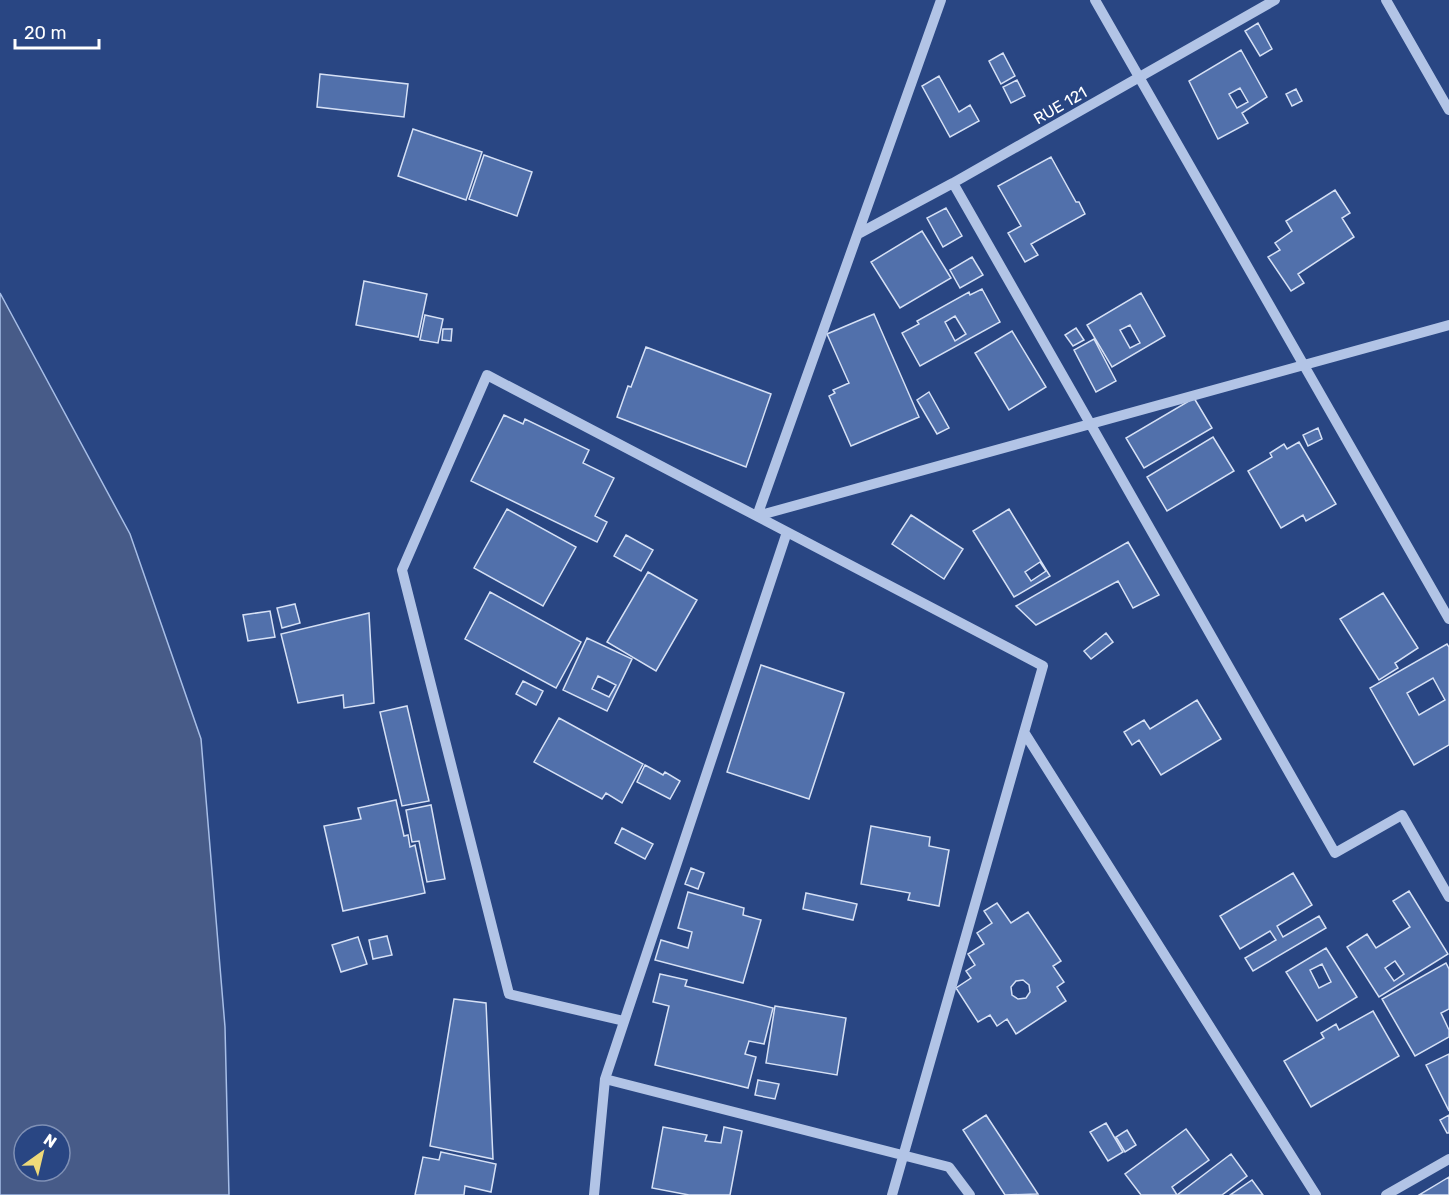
<svg xmlns="http://www.w3.org/2000/svg" width="1449" height="1195" font-family="Rubik,sans-serif">
	<style>
		.water { fill: #475b88; stroke: #a7bee7; stroke-width: 1.5; fill-rule: evenodd }
		.building { fill: #5170ab; stroke: #d5e0f5; stroke-width: 1.5; fill-rule: evenodd }
		.lines { fill: none; stroke-linecap: round; stroke-linejoin: round }
		.minor { stroke: #b2c4e6; stroke-width: 10 }
		.labels { text-anchor: middle; stroke-width: 5; stroke-linejoin: round; paint-order: stroke }
		.street-label { font-size: 16px; fill: #fff; stroke: #294683 }
	</style>
	<rect width="100%" height="100%" fill="#294683"/>
	<path class="water" d="M0,293L130,534L201,739L225,1027L229,1195H0ZM24,1135H60V1171H24Z"/>
	<path class="building" d="M1258,23L1272,49L1260,56L1245,31Z
		M1241,50L1267,97L1242,113L1248,123L1218,139L1189,81Z
		M1003,53L1015,76L1001,84L989,61Z
		M320,74L408,84L404,117L317,107Z
		M939,76L959,112L970,105L979,121L950,137L922,86Z
		M1017,80L1025,96L1011,103L1003,87Z
		M1240,88L1248,102L1237,108L1229,94Z
		M1296,89L1302,101L1292,106L1286,94Z
		M413,129L482,152L466,200L398,176Z
		M484,155L532,172L517,216L469,199Z
		M1051,157L1076,202H1079L1085,214L1031,244L1038,255L1025,262L1008,233L1021,226L998,186Z
		M1335,190L1350,213L1342,218L1354,237L1298,274L1304,283L1291,291L1268,257L1280,250L1275,243L1292,231L1286,221Z
		M946,208L962,236L943,247L927,218Z
		M922,231L951,278L900,308L871,262Z
		M972,257L983,275L960,288L950,270Z
		M364,281L427,294L418,337L356,325Z
		M982,289L1000,322L920,366L902,333L919,324L917,321L969,292L970,295ZM955,316L966,334L955,341L945,322Z
		M1141,293L1165,336L1112,367L1087,325ZM1130,325L1140,343L1130,348L1120,330Z
		M874,314L919,417L851,446L829,396L835,393L833,390L849,383L827,334Z
		M425,315L443,319L438,343L420,340Z
		M1076,328L1084,340L1073,346L1065,335Z
		M443,329H452L451,341L442,340Z
		M1012,331L1046,387L1009,410L975,353Z
		M1094,339L1116,381L1096,392L1074,350Z
		M646,347L771,394L746,467L617,417L628,386L631,387Z
		M929,392L949,428L937,434L917,400Z
		M1194,398L1212,428L1144,468L1126,438Z
		M504,415L523,424L525,419L589,450L583,463L614,478L595,516L607,522L597,542L471,481Z
		M1318,428L1322,439L1308,446L1303,435Z
		M1213,437L1234,471L1167,511L1147,477Z
		M1299,442L1336,504L1306,521L1303,515L1281,528L1248,471L1272,457L1270,453L1284,444L1287,449Z
		M507,509L576,547L543,606L474,568Z
		M1009,509L1050,576L1014,597L973,531ZM1040,562L1046,571L1031,581L1025,572Z
		M911,515L963,549L944,579L892,544Z
		M626,535L653,550L641,571L614,556Z
		M1128,542L1159,595L1133,608L1118,581L1036,625L1016,606Z
		M648,572L697,600L656,671L607,642Z
		M490,592L581,642L556,688L465,639Z
		M1383,593L1418,648L1395,663L1398,668L1379,680L1340,619Z
		M295,604L300,623L282,628L277,608Z
		M270,611L275,637L248,641L243,615Z
		M369,613L374,703L344,708L343,695L298,703L281,634Z
		M1106,633L1113,642L1091,659L1084,651Z
		M587,638L632,659L607,711L563,690ZM598,676L616,685L609,697L592,689Z
		M1447,644L1449,647V745L1414,765L1370,688ZM1433,678L1445,700L1419,715L1407,693Z
		M761,665L844,693L809,799L727,772Z
		M523,681L543,691L536,705L516,694Z
		M1197,700L1221,739L1161,775L1139,740L1132,745L1124,732L1144,720L1150,729Z
		M407,706L429,801L402,806L380,712Z
		M559,718L643,764L622,803L606,793L602,799L534,762Z
		M645,765L663,775L665,772L680,781L670,799L637,782Z
		M396,800L404,836L408,835L410,847L415,845L425,893L343,911L324,826L361,819L358,808Z
		M431,805L445,879L427,882L419,841L412,842L406,810Z
		M871,826L930,837L929,846L949,850L939,906L908,900L910,893L861,884Z
		M622,828L653,844L645,859L615,843Z
		M691,868L704,873L698,889L685,884Z
		M1293,873L1312,905L1277,926L1283,937L1319,916L1326,928L1253,971L1245,958L1276,940L1270,931L1240,949L1220,916Z
		M1409,891L1448,954L1379,997L1347,947L1367,934L1376,948L1410,927L1393,901ZM1395,961L1404,974L1394,981L1385,968Z
		M688,892L744,908L743,915L761,920L743,983L655,960L661,940L688,948L692,932L678,928Z
		M806,893L857,904L853,920L803,909Z
		M997,903L1011,923L1028,912L1061,961L1053,966L1064,982L1057,987L1066,1001L1016,1034L1007,1019L997,1026L990,1015L978,1022L956,988L971,978L966,971L975,965L968,954L984,944L977,933L992,923L984,911ZM1023,980L1029,985L1030,992L1026,998L1018,999L1012,995L1011,987L1016,981Z
		M387,936L392,955L373,959L369,940Z
		M358,937L367,964L341,972L332,945Z
		M1326,948L1357,997L1317,1021L1286,972ZM1322,964L1331,982L1319,988L1310,970Z
		M1446,963L1449,969V1009L1441,1013L1449,1030V1037L1415,1056L1382,999Z
		M660,974L687,980L685,986L773,1008L764,1044L749,1041L745,1054L756,1057L748,1088L655,1065L669,1006L653,1002Z
		M454,999L486,1003L493,1159L430,1146Z
		M775,1006L846,1018L837,1075L766,1063Z
		M1373,1011L1399,1056L1311,1107L1284,1061L1324,1038L1321,1033L1336,1024L1339,1030Z
		M1449,1054V1111L1426,1065Z
		M758,1080L779,1084L775,1099L755,1095Z
		M986,1115L1038,1194L1005,1195L963,1130Z
		M1449,1115V1133H1447L1440,1120Z
		M1106,1123L1123,1152L1108,1161L1090,1132Z
		M663,1127L707,1135L705,1141L721,1143L724,1127L742,1131L730,1195H689L652,1188Z
		M1186,1129L1209,1160L1172,1187L1177,1195L1231,1154L1247,1176L1222,1195H1141L1125,1174Z
		M1127,1130L1136,1145L1125,1152L1116,1137Z
		M441,1152L496,1164L491,1192L465,1186L464,1195H415L423,1157L439,1160Z
		M1449,1177V1195H1419Z
		M1252,1180L1263,1195H1230Z"/>
	<g class="lines">
		<path class="minor" d="M1095,0L1449,619
			M1386,0L1449,110
			M953,183L1335,853L1402,815L1449,897
			M858,234L953,183L1275,0
			M757,516L1449,325
			M757,516L941,0
			M1024,732L1316,1195
			M624,1021L509,994L402,570L487,375L1043,666L892,1195
			M605,1079L949,1167L970,1195
			M594,1195L605,1079L787,532
			M1386,1195L1449,1159"/>
	</g>
	<g class="labels">
		<g class="street-label">
			<text transform="translate(1060 105) rotate(-30)" y="6">RUE 121</text>
		</g>
	</g>
	<g transform="translate(42 1153) rotate(34)"><circle r="28" fill="#294683" stroke="#7f90b5" stroke-width="1.5"/>
	<path d="M0-4.5L10 22L0 15L-10 22Z" fill="#eed979"/>
	<text y="-9" font-size="16" font-weight="bold" text-anchor="middle" fill="#ffffff">N</text>
	</g>
	<path d="M15 39v9h84v-9" fill="none" stroke="#ffffff" stroke-width="3"/>
	<text x="24" y="39" font-size="18" fill="#ffffff" stroke="#294683" stroke-width="4.5" paint-order="stroke">20 m</text>
</svg>
